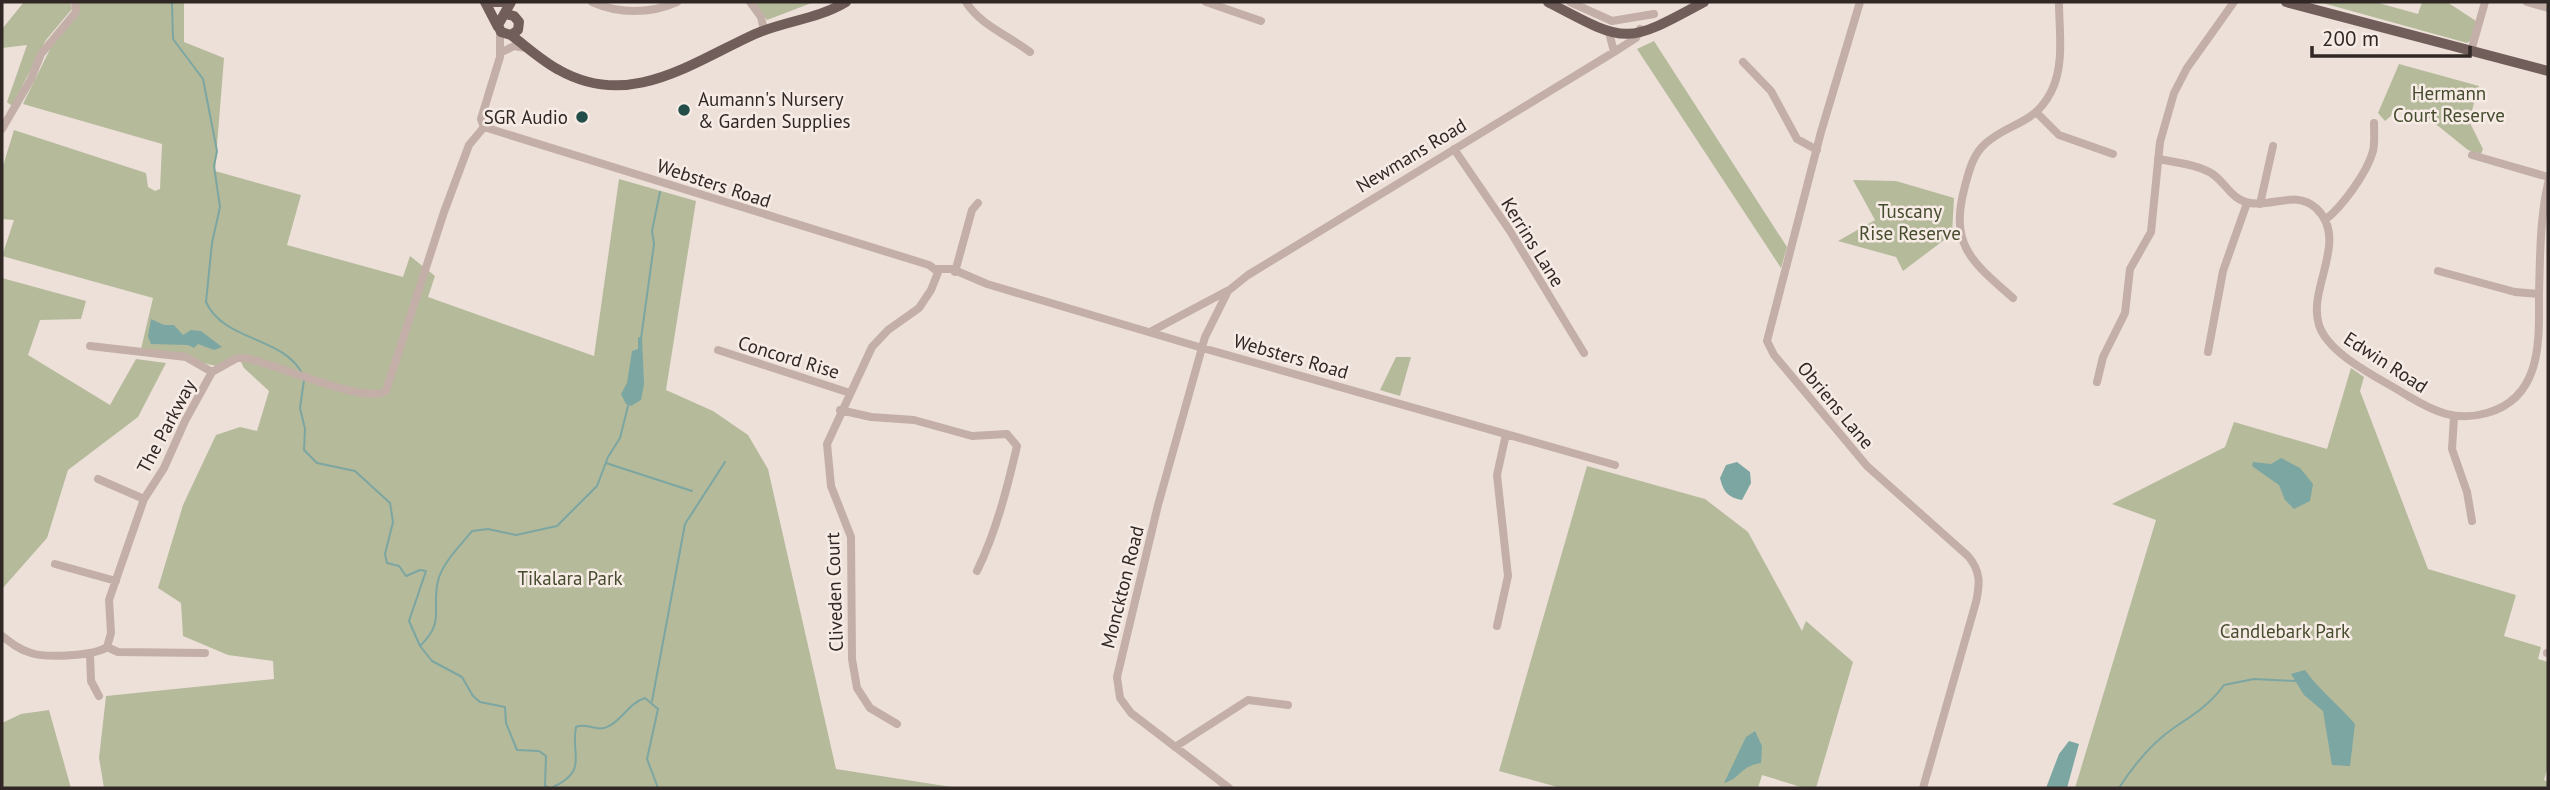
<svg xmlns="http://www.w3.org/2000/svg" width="2550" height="790" font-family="'PT Sans',sans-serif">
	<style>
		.green { fill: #b5ba9b }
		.water { fill: #7ca6a1 }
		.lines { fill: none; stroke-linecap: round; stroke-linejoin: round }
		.stream { stroke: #7ca6a1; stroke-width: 2 }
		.minor { stroke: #c3afa7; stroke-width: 8 }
		.major { stroke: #715d59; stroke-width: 10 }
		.poi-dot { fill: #224d48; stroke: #f6ebe5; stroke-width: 2.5 }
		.labels { text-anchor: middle; stroke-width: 5; stroke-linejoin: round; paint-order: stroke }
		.park-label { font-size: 19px; fill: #464c2e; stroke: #f6ebe5 }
		.poi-label { font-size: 19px; fill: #312826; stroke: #f6ebe5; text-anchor: start }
		.street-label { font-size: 19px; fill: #312826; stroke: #f6ebe5 }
	</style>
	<rect width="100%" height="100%" fill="#ede0d9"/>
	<path class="green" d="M24,2H70L72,9L46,40L12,106L7,102L27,45L2,48V29Z
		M77,2H184V42L224,58L215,171L301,195L287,245L403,277L410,256L435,276L428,297L594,356L619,179L696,201L666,390L713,411L748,435L768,469L836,769L958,788H104L99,758L106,696L274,679L273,661L228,655L183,636L181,603L158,588L183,505L216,435L240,427L257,431L269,391L244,368L239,358L216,366L141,349L153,298L2,256L14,220L2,219V169L14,130L146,173L148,187L155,191L160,189L162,144L23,104L51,47L79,14Z
		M753,2H814L767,20Z
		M2319,2H2375L2418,14L2422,2H2447L2476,21L2471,40L2467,43Z
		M1654,41L1787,247L1781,268L1637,49Z
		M2399,64L2479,86L2469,121L2483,149L2481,154L2468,150L2427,117L2399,109L2385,121L2378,113Z
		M1853,180L1896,181L1954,198L1952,234L1903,271L1896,257L1838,241L1875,220Z
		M2,278L86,301L81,319L40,320L28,355L110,405L136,359L166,363L138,417L68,470L47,538L2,589Z
		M1396,357H1411L1400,396L1380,390Z
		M2351,368L2364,377L2360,391L2428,569L2516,595L2504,636L2541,647L2538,659L2548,662V766L2544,780L2548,782V788H2075L2156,520L2112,504L2225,447L2234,422L2327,449Z
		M1587,466L1705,499L1748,532L1802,631L1806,621L1853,662L1816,788H1804L1762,775L1758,788H1561L1499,771Z
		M49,710L71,788H2V723L21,714Z"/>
	<path class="water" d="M151,319L164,325H174L183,335L191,330L201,331L222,347L214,350L198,344L194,348L188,345L151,344L148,336Z
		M638,337L642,338L644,384L641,400L631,406L626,404L621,394L627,383L632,351L638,349Z
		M2281,458L2300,468L2313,484L2310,501L2294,509L2285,500L2279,485L2252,466L2253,462L2271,464Z
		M1737,462L1750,472L1751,483L1742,500C1728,498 1723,491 1720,478L1726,465Z
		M2305,670C2319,690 2338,704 2355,724L2350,766L2332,765L2323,711L2304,695L2291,674Z
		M1755,731L1762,746L1761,763C1738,767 1742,778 1724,783L1746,737Z
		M2069,741L2079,744L2067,788H2046L2059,754Z"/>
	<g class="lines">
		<path class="stream" d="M172,2L173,39L203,79L217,151L214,166L220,207L212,243L206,302C224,342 284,336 303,375
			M641,339L654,244L652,231L660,192
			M304,380L300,408L305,429L304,450L317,463L355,471L390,503L393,522L385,554L387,563L399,566L406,576L420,570L426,571L409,621L420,646L432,661L462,677L473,696L480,702L505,707L506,723L517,750L539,751L546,756L545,786L550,788
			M606,463L692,491
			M420,646C446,621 431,610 438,581C442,563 461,545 472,531L488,529L516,535L557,526L597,486L608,457L620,438L628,406
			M652,701L685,524L725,462
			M551,788C590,771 570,754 576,727C587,722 597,733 609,726C623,719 629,703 645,698L658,709L647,759L658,788
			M2119,788C2133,766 2153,742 2175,727C2195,714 2210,704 2224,685L2254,679L2295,681"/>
		<path class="minor" d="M592,2C619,14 650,14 677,2
			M750,2L761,17L764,30
			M966,2C979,24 1009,36 1030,52
			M1206,2L1261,21
			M1570,2L1612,21L1654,14
			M1860,2L1821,132L1767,341L1774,355L1867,466L1968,556C1981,571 1980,584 1976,602L1923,788
			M2527,2L2548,8
			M1609,32L1614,52
			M504,51L514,46L526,48
			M2471,51L2485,2
			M1743,62L1771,91L1797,139L1817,150
			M2037,113L2059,135L2113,154
			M484,127L929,265L937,271
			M484,127L481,119L500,57V31
			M2,129L31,79L41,54L76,12L75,2
			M1454,149L1510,231L1584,353
			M2472,155L2548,177
			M2158,159C2174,162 2201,165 2214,175C2227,185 2232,200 2250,203C2273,207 2296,190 2316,208C2350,240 2307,288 2319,325C2329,356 2382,379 2408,396C2435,412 2456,422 2487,413C2543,397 2539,339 2539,294C2540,257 2540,219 2548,183
			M2260,204L2273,146
			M2325,220C2342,207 2367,173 2373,151C2375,143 2374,132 2374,123
			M935,269H952L987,284L1199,347L1615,465
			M2438,271L2515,292L2539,294
			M955,272L972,210L978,203
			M2013,298C1971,261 1949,245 1965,186C1969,171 1973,154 1986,143C2010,122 2034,125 2051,92C2065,65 2059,30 2059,2
			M1150,332L1227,291
			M90,346L186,357L212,372
			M718,350L850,393
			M2208,352L2223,271L2247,203
			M2097,382L2103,357L2125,313L2130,269L2151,232L2160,142L2174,93L2187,68L2234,2
			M840,410L871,417L914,420L972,436L1007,434L1017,446C1007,489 996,532 977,571
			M2454,417L2452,449L2467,492L2472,521
			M98,479L144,499
			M55,564L116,581
			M1497,626L1508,576L1497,475L1506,434
			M2,636C11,643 20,650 31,653C46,658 95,656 107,647
			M107,647L111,633L109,600L144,499L164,468L185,421L212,372L237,358H245C274,363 365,405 386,391L444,212L469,145L484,127
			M107,647L118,652L205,653
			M2547,653H2548
			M90,654L91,681L99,696
			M897,724L870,708L857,688L852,659L851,537L831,486L827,444L872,347L888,330L919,308L931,290L939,270
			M1175,747L1248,700L1288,705
			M1229,788L1131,713L1120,698L1117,677L1158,505L1205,337L1228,291L1248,275L1614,52L1636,38L1640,29"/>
		<path class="major" d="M485,2L498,27
			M490,2H503
			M1548,2C1627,44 1625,45 1704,2
			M2286,2L2548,71
			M506,14L514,16L519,22L518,30L511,35L501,32L498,25L511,2
			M511,35C527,47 542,61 559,70C630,110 691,63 755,34C785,21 818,19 846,2"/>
	</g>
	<g class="poi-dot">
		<circle cx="684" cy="110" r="7"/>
		<circle cx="582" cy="117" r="7"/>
	</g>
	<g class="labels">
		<g class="park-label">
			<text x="2449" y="100">Hermann<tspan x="2449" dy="22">Court Reserve</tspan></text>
			<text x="1910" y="218">Tuscany<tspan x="1910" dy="22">Rise Reserve</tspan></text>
			<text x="570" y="585">Tikalara Park</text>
			<text x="2285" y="638">Candlebark Park</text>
		</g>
		<g class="poi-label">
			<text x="698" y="106">Aumann's Nursery<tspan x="698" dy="22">&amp; Garden Supplies</tspan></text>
			<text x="568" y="124" text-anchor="end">SGR Audio</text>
		</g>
		<g class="street-label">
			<text transform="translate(1411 155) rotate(-31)" y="7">Newmans Road</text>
			<text transform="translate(714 183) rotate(18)" y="7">Websters Road</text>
			<text transform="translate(1533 242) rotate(58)" y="7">Kerrins Lane</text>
			<text transform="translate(1291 356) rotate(16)" y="7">Websters Road</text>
			<text transform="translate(789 357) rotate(17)" y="7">Concord Rise</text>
			<text transform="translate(2386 362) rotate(33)" y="7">Edwin Road</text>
			<text transform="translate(1836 405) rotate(50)" y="7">Obriens Lane</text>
			<text transform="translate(166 426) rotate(-62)" y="7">The Parkway</text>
			<text transform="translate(1122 587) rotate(-76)" y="7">Monckton Road</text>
			<text transform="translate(834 592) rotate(-92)" y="7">Cliveden Court</text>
		</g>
	</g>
	<rect width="2550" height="790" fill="none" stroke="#312826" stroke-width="7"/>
	<path d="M2312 46v10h158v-10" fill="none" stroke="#312826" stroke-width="3.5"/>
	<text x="2322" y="46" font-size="21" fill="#312826" stroke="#f6ebe5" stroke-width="5" paint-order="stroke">200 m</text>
</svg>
